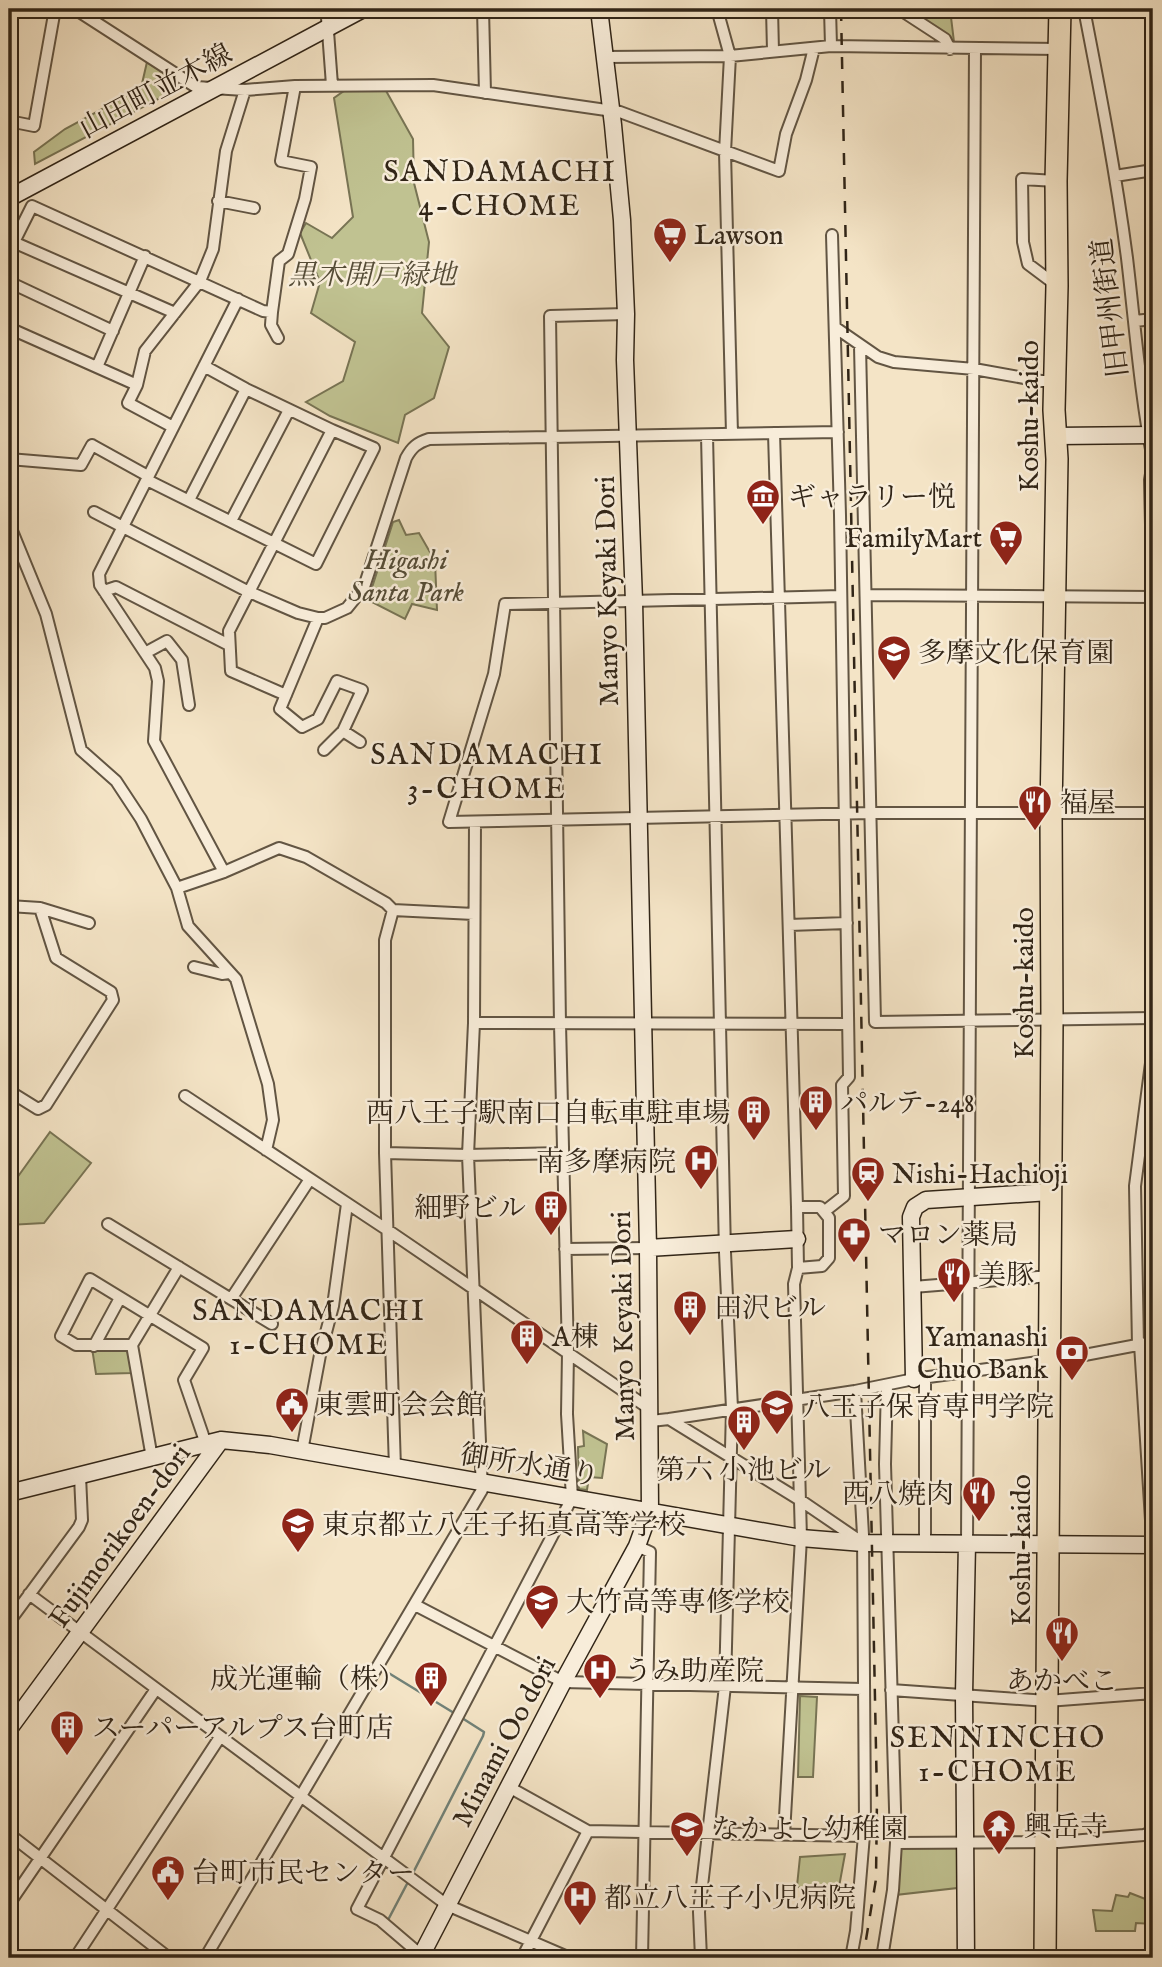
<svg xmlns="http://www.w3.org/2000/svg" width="1162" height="1967" font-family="'IM FELL English','Noto Serif JP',serif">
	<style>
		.green { fill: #c0c291; stroke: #787454; stroke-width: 2 }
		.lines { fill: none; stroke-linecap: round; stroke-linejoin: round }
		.stream { stroke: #718177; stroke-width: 2.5 }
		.street-casing { stroke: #625543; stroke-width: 14 }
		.secondary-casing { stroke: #312517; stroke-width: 19 }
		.highway-casing { stroke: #312517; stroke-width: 24 }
		.street { stroke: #f8edda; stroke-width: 10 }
		.secondary { stroke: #f8edda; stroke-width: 16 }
		.highway { stroke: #f4e4c6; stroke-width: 21 }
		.rail { stroke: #312517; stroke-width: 2.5; stroke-dasharray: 12 12; stroke-linecap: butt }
		.labels { text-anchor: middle; stroke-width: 5; stroke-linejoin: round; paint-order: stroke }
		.street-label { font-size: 28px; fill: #312517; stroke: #f8edda }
		.poi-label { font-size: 28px; fill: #312517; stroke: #f8edda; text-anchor: start }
		.park-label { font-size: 28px; font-style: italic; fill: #554c36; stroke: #f8edda }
		.neighbourhood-label { font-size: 30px; letter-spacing: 2px; fill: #312517; stroke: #f8edda }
	</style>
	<rect width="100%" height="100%" fill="#f4e4c6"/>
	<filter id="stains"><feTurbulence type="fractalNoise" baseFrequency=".00286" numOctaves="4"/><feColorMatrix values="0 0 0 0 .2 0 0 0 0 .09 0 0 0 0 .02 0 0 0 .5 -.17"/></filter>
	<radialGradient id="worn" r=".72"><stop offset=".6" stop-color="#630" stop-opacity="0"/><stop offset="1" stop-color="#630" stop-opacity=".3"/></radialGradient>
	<path class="green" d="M905,9H950L954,42Z
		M147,62L183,86L35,164L34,152L65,129L141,88Z
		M351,86L385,89L413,139L414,183L429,242L422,313L449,347L434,398L405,415L398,443L330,416L306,402L343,381L355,342L311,313L320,282L300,233L306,223L332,238L353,217L334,98Z
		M399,520L406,535L419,533L435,561L437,610L412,604L405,619L368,600L393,522Z
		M50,1132L91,1163L44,1223L9,1225V1189Z
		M92,1348L127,1349L132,1373L96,1374Z
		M583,1431L607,1444L602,1478L589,1477L587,1490L579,1489L578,1447L584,1446Z
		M800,1696L817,1697L813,1777H798Z
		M966,1843V1887L895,1895L900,1847Z
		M845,1854L835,1909L797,1886L800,1857Z
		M1130,1893L1153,1902V1924L1136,1923L1135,1931H1096L1093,1910L1112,1911L1116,1895L1128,1897Z"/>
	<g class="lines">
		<path class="stream" d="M382,1669L454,1713
			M414,1871L483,1736L484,1732L462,1718
			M388,1920L408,1882"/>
		<g class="street-casing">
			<path id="street" d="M75,9L196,87L245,90L295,86L433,85L620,112L779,171L786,134L806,80L814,48
				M483,9L485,93
				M717,9L730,56L725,152L732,434
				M772,9L773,51
				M830,9L831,46
				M899,9L945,39L950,49
				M1084,9C1100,91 1116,174 1127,258C1135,325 1140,393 1153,460
				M327,18L332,85
				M9,21L11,9
				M606,57L730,56L831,46L1060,49
				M9,121L34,126L55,9
				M1115,176L1153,170
				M1056,181L1022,179L1023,242L1028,264L1056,285
				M218,201L254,208
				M11,241L175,313
				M14,242L32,206L263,311L272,312L279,261L288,254L305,199L311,167L281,161L295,86
				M9,282L113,331
				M272,312L271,325L278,338
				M1135,321L1153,319
				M9,328L137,385
				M836,328L878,357L894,362L974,369L1041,381H1055
				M860,346L875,1022L1153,1018
				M204,366L246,389L332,430L229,631L231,671L286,695
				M97,367L145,256
				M173,427L128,403L137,385L145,351L200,281L213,249L226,151L245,90
				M774,433L797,1207L798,1268L794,1284L801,1538L784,1834
				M9,459L81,465L92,445L148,476
				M1153,462L1150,480L1153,614
				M147,480L316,564L374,448L332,430
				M189,500L246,389
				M94,512L247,591L298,613L318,618H325L347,608L364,587L406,458C412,447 417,443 429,439L838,432
				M9,518L12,531L46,614L81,750L116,781L141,819L177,888L188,926L236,979L268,1084L273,1120L266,1150
				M231,521L289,410
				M104,591L116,587L229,645
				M866,595L1153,597
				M841,596L505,604L494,674L449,822L871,813H1153
				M318,618L280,709L302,727L318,719L337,681L362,690L343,731L360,742
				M145,653L167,641L182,660L189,705
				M324,750L343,731
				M224,872L154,741L158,681L155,668L100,585L99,574L238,299
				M177,888L224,872L279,848L306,857L386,903L393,910L474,914
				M9,906L40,908L56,958L111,992L113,1000L46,1105L38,1109L9,1091
				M40,908L89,923
				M393,910L385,940V1153L395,1468
				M789,925L847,923
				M194,967L222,974L229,973
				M474,1023L848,1024
				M185,1096L389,1231L650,1409
				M385,1153L468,1155L563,1153
				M797,1207H820L829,1218V1258L822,1266L798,1268
				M825,1211L844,1196L842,1085L849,1077L840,515L832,235
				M108,1224L272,1324
				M565,1249L648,1248
				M913,1287L1050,1276
				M231,1299L310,1179
				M1140,1344L1152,1536L1153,1715
				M132,1345H76L61,1336L90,1279L203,1348L184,1380L206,1444
				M1138,1345L1135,1186L1153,1048
				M94,1346L120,1298
				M669,1419L855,1391L914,1379L1074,1357L1153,1342
				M651,1421L669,1419L800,1500L863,1543
				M302,1451L320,1355L333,1306L347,1204
				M152,1458L132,1345L179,1267
				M925,1542V1377
				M967,1543L975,48
				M637,1546L650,1552L642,1958
				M29,1594L447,1905L570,1958
				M415,1605L563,1682L863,1689
				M9,1622L79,1527L82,1520L80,1476
				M891,1690L1047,1701L1153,1693
				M509,1787L588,1831L864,1836
				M9,1834L169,1958
				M896,1843L1059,1842L1144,1835L1153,1832
				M9,1904L156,1689
				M421,1955L380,1920L357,1909L572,1498L567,1414L568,1353L560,1024L550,316L626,314
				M75,1958L220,1737
				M205,1958L482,1490L468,1155L474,1023L475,822
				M522,1958L588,1831
				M701,1958L699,1912L725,1686L732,1409L725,1252L707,435
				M851,1958L856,1931L865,1823L863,1535L855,1391
				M882,1958L893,1890L896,1843L885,1464L887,1385"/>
		</g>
		<g class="secondary-casing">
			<path id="secondary" d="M9,198L363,9
				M1056,436L1153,435
				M648,1248L797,1239
				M914,1379L911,1217L915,1207L926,1200L1050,1192
				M9,1493L221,1440L270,1445L801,1538L863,1543L1153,1545
				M9,1729L221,1440
				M420,1958L563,1682L637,1546L650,1510L648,1248L634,601L625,360L626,314L622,220L613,125L599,9
				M966,1958L964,1695L967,1543"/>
		</g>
		<g class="highway-casing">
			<path id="highway" d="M1045,1958L1052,1020L1051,813L1057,459L1054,410L1057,286L1056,181L1060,9"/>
		</g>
		<use href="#street" class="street"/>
		<use href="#secondary" class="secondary"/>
		<use href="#highway" class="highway"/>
		<path class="rail" d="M841,9L877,1798L876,1879L863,1958"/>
	</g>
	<defs>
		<g id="supermarket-pin" transform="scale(1.75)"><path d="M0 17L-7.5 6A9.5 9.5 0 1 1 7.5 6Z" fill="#8f2418" stroke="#f8edda"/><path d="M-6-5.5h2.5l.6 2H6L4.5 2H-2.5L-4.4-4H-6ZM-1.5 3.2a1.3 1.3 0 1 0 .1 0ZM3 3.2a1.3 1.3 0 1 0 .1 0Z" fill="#fff"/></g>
		<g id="museum-pin" transform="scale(1.75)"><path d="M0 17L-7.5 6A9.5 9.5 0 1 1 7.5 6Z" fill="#8f2418" stroke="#f8edda"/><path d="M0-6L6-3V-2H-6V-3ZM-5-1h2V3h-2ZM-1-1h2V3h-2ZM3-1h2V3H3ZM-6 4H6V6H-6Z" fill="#fff"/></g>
		<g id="school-pin" transform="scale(1.75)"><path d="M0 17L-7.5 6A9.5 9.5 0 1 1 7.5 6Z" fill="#8f2418" stroke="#f8edda"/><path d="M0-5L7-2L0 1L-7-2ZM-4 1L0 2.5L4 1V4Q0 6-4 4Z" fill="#fff"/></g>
		<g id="restaurant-pin" transform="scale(1.75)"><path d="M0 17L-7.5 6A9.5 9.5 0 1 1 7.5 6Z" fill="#8f2418" stroke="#f8edda"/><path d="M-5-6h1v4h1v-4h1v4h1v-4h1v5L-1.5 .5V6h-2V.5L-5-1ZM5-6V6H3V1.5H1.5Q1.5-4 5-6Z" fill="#fff"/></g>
		<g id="building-pin" transform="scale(1.75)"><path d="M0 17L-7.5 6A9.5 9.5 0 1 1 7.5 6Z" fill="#8f2418" stroke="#f8edda"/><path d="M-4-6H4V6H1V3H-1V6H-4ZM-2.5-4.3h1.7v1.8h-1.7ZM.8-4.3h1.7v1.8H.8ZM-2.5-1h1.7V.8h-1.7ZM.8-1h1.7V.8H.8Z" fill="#fff"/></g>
		<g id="hospital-pin" transform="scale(1.75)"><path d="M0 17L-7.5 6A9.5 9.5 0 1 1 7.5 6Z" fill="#8f2418" stroke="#f8edda"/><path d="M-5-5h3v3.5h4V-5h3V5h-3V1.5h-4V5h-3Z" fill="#fff"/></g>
		<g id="station-pin" transform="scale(1.75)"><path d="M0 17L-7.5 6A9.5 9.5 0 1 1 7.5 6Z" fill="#8f2418" stroke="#f8edda"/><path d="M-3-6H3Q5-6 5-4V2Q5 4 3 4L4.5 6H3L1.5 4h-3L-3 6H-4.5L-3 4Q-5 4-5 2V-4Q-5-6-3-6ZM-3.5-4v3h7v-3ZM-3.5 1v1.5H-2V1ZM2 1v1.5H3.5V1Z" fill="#fff"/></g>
		<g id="pharmacy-pin" transform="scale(1.75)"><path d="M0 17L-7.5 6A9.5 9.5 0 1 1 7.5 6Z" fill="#8f2418" stroke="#f8edda"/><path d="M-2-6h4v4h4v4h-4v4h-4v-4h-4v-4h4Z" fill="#fff"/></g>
		<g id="bank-pin" transform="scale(1.75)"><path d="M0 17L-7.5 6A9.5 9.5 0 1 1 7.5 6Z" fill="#8f2418" stroke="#f8edda"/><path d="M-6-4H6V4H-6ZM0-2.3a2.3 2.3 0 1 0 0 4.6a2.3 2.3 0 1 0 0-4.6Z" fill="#fff"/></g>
		<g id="civic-pin" transform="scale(1.75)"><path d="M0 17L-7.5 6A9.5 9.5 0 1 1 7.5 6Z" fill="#8f2418" stroke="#f8edda"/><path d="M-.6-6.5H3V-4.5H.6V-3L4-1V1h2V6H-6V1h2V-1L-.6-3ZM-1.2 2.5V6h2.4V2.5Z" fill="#fff"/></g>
		<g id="university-pin" transform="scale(1.75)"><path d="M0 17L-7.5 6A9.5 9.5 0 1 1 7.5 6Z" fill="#8f2418" stroke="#f8edda"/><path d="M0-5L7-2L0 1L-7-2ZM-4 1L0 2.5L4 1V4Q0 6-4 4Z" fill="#fff"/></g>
		<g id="temple-pin" transform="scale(1.75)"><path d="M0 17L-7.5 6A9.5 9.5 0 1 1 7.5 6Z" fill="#8f2418" stroke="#f8edda"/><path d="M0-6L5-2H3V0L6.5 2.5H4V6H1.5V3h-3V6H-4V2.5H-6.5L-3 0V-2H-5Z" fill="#fff"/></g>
	</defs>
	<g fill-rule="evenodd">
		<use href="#supermarket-pin" x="670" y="234"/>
		<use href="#museum-pin" x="763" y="496"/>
		<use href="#supermarket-pin" x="1006" y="537"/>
		<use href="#school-pin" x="894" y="652"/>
		<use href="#restaurant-pin" x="1035" y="802"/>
		<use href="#building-pin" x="816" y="1102"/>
		<use href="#building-pin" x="754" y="1112"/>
		<use href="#hospital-pin" x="701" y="1161"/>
		<use href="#station-pin" x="868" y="1173"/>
		<use href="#building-pin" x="551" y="1207"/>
		<use href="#pharmacy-pin" x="854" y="1234"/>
		<use href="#restaurant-pin" x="954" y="1274"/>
		<use href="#building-pin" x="690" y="1307"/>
		<use href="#building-pin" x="527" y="1336"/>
		<use href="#bank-pin" x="1072" y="1352"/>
		<use href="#civic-pin" x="292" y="1404"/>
		<use href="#university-pin" x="777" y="1406"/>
		<use href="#building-pin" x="744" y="1422"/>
		<use href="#restaurant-pin" x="979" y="1493"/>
		<use href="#school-pin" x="298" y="1524"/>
		<use href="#university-pin" x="542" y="1601"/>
		<use href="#restaurant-pin" x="1062" y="1633"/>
		<use href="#hospital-pin" x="600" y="1670"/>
		<use href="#building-pin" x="431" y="1678"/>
		<use href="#building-pin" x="67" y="1727"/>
		<use href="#temple-pin" x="999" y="1826"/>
		<use href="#school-pin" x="687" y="1828"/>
		<use href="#civic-pin" x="168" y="1872"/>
		<use href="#hospital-pin" x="580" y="1897"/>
	</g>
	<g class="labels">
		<g class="street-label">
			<text transform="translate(155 90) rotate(-28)" y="10">山田町並木線</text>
			<text transform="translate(1109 308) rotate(-97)" y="10">旧甲州街道</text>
			<text transform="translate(1028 416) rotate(-90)" y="10">Koshu-kaido</text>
			<text transform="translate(606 591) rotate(-91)" y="10">Manyo Keyaki Dori</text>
			<text transform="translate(1023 983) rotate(-90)" y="10">Koshu-kaido</text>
			<text transform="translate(622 1326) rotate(-91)" y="10">Manyo Keyaki Dori</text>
			<text transform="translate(530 1464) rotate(9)" y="10">御所水通り</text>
			<text transform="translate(119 1535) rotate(-54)" y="10">Fujimorikoen-dori</text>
			<text transform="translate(1020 1550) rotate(-90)" y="10">Koshu-kaido</text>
			<text transform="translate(503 1741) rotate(-62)" y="10">Minami Oo dori</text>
		</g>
		<g class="poi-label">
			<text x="694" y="244">Lawson</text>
			<text x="788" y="506">ギャラリー悦</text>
			<text x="982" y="547" text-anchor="end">FamilyMart</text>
			<text x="918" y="662">多摩文化保育園</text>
			<text x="1060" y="812">福屋</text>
			<text x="840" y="1112">パルテ-248</text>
			<text x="730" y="1122" text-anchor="end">西八王子駅南口自転車駐車場</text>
			<text x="676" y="1171" text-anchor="end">南多摩病院</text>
			<text x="892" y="1183">Nishi-Hachioji</text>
			<text x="526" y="1217" text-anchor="end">細野ビル</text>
			<text x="878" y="1244">マロン薬局</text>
			<text x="978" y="1284">美豚</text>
			<text x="714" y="1317">田沢ビル</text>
			<text x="552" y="1346">A棟</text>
			<text x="1048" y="1346" text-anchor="end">Yamanashi<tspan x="1048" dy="32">Chuo Bank</tspan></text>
			<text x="316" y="1414">東雲町会会館</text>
			<text x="802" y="1416">八王子保育専門学院</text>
			<text x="744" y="1479" text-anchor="middle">第六 小池ビル</text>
			<text x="954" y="1503" text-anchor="end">西八焼肉</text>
			<text x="322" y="1534">東京都立八王子拓真高等学校</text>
			<text x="566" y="1611">大竹高等専修学校</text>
			<text x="624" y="1680">うみ助産院</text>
			<text x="406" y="1688" text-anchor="end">成光運輸（株）</text>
			<text x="1062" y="1690" text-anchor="middle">あかべこ</text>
			<text x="92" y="1737">スーパーアルプス台町店</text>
			<text x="1024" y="1836">興岳寺</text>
			<text x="712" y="1838">なかよし幼稚園</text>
			<text x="192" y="1882">台町市民センター</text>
			<text x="604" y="1907">都立八王子小児病院</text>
		</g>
		<g class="park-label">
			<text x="372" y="284">黒木開戸緑地</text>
			<text x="406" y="569">Higashi<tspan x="406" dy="32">Santa Park</tspan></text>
		</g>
		<g class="neighbourhood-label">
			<text x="500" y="181">SANDAMACHI<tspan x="500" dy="34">4-CHOME</tspan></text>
			<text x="487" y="764">SANDAMACHI<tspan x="487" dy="34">3-CHOME</tspan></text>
			<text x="309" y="1320">SANDAMACHI<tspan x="309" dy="34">1-CHOME</tspan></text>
			<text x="998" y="1747">SENNINCHO<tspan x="998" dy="34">1-CHOME</tspan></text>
		</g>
	</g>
	<rect width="1162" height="1967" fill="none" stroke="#f4e4c6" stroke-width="35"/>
	<rect x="10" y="10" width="1141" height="1946" fill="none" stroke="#312517" stroke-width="3.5"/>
	<rect x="18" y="18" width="1127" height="1932" fill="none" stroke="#312517" stroke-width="2"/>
	<rect width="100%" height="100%" filter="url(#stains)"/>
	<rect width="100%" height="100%" fill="url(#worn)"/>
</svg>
